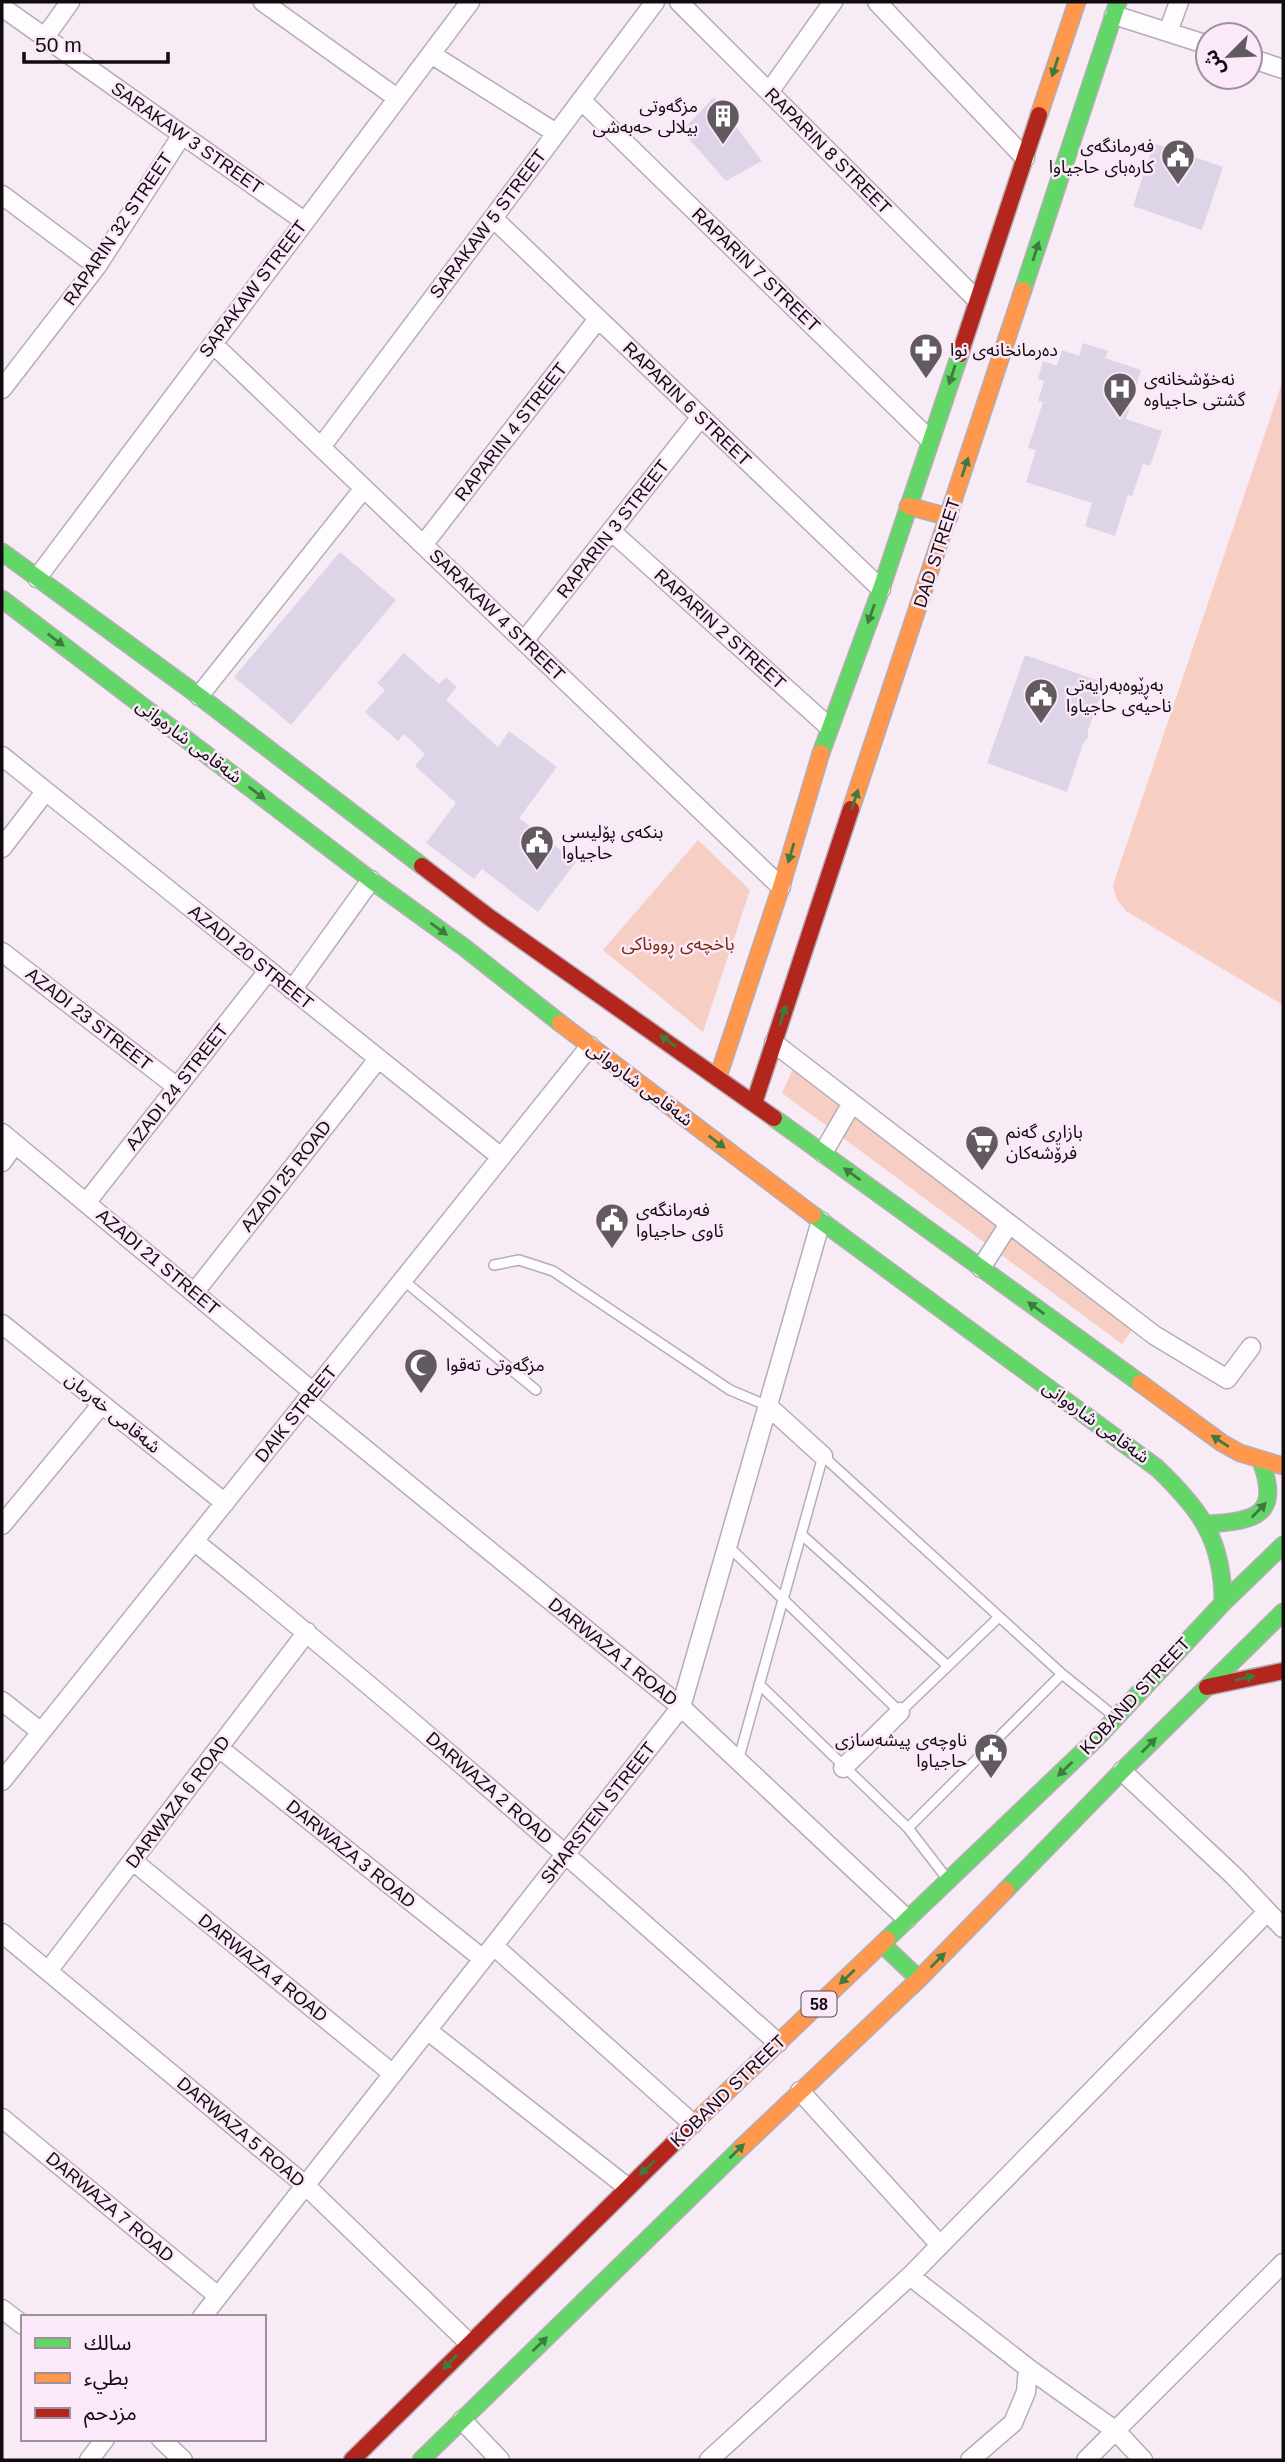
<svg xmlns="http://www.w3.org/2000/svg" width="1285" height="2462" font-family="Arial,'Noto Sans Arabic',sans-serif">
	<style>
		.green { fill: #f7cec4 }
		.building { fill: #ded4e7 }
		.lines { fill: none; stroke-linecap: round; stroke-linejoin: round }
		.lane-casing { stroke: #b5adb4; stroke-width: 12 }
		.street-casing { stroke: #b5adb4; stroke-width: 21 }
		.fast-casing { stroke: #b5adb4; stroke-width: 19 }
		.slow-casing { stroke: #b5adb4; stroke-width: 19 }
		.jam-casing { stroke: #b5adb4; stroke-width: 19 }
		.lane { stroke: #fefcfe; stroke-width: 9 }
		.street { stroke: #fefcfe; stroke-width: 18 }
		.fast { stroke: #63d668; stroke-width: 16 }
		.slow { stroke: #ff974d; stroke-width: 16 }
		.jam { stroke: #b3261e; stroke-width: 16 }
		.oneway { fill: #3e7b40 }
		.labels { text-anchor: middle; stroke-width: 5; stroke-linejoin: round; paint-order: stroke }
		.shield { fill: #fbe8f8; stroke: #574d56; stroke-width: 2 }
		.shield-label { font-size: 16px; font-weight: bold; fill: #110b10 }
		.poi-label { font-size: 18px; fill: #110b10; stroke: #fbe8f8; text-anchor: start }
		.street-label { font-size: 18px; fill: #110b10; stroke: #fbe8f8 }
		.park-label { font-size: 18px; fill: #772b07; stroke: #fbe8f8 }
	</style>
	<rect width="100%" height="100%" fill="#f7ecf5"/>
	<path class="green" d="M1283,380V1005L1126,911L1117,900L1113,885Z
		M698,840L750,890L703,1032L603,950Z
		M795,1064L1139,1320L1122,1344L782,1093Z"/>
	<path class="building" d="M714,97L762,161L726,181L682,131Z
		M1154,143L1223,167L1202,230L1133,206Z
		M1083,343L1108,351L1105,358L1141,370L1126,419L1162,431L1150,466L1143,464L1132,496L1128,495L1115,536L1085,526L1092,503L1026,482L1036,450L1028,448L1043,402L1038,401L1044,381L1038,379L1043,361L1057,366L1062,350L1079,356Z
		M340,552L396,600L291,725L234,677Z
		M404,653L439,684L446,677L457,687L446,700L498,747L509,731L557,767L519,818L576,862L538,912L482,869L474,879L426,843L456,803L415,766L425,754L404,734L398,741L365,712L385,690L377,683Z
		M1025,655L1105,683L1088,730V737L1083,744L1067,792L987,763Z"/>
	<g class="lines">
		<g class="lane-casing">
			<path id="lane" d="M494,1265L519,1260L553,1271L730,1390L768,1406
				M403,1280L536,1390
				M801,1534L948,1666
				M728,1546L900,1712L999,1617
				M759,1684L908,1828L945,1876
				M738,1761L823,1456L1062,1674L1114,1716
				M908,1828L1062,1674"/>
		</g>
		<g class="street-casing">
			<path id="street" d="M263,2L397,98
				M679,2L977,300
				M877,2L1025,158
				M2,7L304,221
				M1114,15L1208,45
				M1168,32L1179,2
				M45,37L70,2
				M431,54L556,133
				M1250,58L1283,69
				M769,92L833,2
				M581,100L930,440
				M2,195L97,266
				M493,218L881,589
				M213,344L781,887
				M2,389L97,266L182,135
				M321,447L655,2
				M611,531L829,727
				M423,545L598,319
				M37,578L470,2
				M524,641L701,417
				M199,696L364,488
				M2,756L501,1157
				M2,848L45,792
				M2,952L177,1087
				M292,990L371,880
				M774,1043L1154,1335L1227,1379L1251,1347
				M2,1133L313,1392
				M823,1153L852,1103
				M2,1162L15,1144
				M86,1203L268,971
				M981,1268L1009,1224
				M194,1293L378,1059
				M2,1324L225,1503
				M306,1401L681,1707L907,1919
				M768,1406L823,1456
				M2,1525L102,1404
				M194,1541C394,1702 587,1872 778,2043
				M2,1701L41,1732
				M219,1748L483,1959
				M843,1768L900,1712
				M1122,1771L1235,1877L1283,1928
				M2,1781L590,1046
				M133,1861L393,2074
				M2,1933L305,2185L469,2343
				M494,1946L693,2124
				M48,1971L307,1632
				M427,2030L627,2187
				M800,2091L940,2245
				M2,2118L218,2296
				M910,2276L1028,2368L1026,2392L1013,2423L970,2460
				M2,2309L23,2325
				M202,2317L681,1707L821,1221
				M1028,2368L1116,2431L1143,2460
				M462,2420L500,2460
				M161,2439L183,2460
				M89,2460L105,2439
				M709,2460L910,2276L1267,1912
				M1086,2460L1283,2263"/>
		</g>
		<g class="fast-casing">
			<path id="fast" d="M1023,290L1118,2
				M2,552L199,696L422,866
				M2,599L371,880L465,948L560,1023
				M821,753L881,589L960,354
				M774,1118L1140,1383
				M813,1215L1157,1468C1201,1510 1223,1540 1223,1603
				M1208,1524C1256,1521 1281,1515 1261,1461
				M1006,1890L1122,1771L1283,1612
				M887,1939L1095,1740L1223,1603L1283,1545
				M882,1944L919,1979
				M421,2460L741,2148"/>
		</g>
		<g class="slow-casing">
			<path id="slow" d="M1039,115L1077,2
				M908,506L949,517
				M851,809L1023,290
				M560,1023L813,1215
				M718,1077L781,887L821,753
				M1140,1383L1222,1443L1240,1453L1283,1466
				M690,2127L887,1939
				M741,2148L919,1979L1006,1890"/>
		</g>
		<g class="jam-casing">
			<path id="jam" d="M960,354L1039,115
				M422,866L489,917L774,1118
				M754,1103L851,809
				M1207,1687L1283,1671
				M352,2460L690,2127"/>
		</g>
		<use href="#lane" class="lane"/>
		<use href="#street" class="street"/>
		<use href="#fast" class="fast"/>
		<use href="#slow" class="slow"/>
		<use href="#jam" class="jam"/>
	</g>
	<defs><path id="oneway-solid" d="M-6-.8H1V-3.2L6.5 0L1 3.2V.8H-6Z" transform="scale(1.75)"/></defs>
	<g class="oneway">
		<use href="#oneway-solid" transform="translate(1055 67) rotate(108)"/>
		<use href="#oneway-solid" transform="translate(1036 251) rotate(-72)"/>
		<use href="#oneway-solid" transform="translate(952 375) rotate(108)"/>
		<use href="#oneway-solid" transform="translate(965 467) rotate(-72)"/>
		<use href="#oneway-solid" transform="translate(871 614) rotate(110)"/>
		<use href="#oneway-solid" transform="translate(56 640) rotate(37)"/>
		<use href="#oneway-solid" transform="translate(257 793) rotate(37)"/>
		<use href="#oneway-solid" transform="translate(855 799) rotate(-72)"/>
		<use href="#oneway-solid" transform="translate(791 853) rotate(107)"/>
		<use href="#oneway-solid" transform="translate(439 929) rotate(36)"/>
		<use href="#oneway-solid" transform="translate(783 1015) rotate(-72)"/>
		<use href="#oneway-solid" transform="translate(668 1041) rotate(-144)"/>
		<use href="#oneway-solid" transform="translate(717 1142) rotate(37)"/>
		<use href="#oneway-solid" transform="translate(852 1174) rotate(-144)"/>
		<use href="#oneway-solid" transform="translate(1036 1308) rotate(-144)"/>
		<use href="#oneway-solid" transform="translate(1220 1441) rotate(-147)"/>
		<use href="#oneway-solid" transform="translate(1259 1510) rotate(-46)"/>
		<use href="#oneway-solid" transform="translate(1245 1678) rotate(-13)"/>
		<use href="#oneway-solid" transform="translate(1149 1745) rotate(-45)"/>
		<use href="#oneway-solid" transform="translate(1065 1769) rotate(136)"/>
		<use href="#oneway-solid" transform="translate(938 1960) rotate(-45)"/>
		<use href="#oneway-solid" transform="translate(847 1977) rotate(137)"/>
		<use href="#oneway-solid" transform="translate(737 2151) rotate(-44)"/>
		<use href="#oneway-solid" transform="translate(647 2168) rotate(137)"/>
		<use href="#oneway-solid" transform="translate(540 2344) rotate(-44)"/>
		<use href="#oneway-solid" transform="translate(450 2362) rotate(134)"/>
	</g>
	<defs>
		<g id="building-pin" transform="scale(1.75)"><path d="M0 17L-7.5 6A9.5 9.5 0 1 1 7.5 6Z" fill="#625a60" stroke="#fbe8f8"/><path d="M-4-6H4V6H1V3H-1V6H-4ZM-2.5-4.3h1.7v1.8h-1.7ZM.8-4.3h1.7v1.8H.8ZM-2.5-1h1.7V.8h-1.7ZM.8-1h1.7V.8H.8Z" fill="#fff"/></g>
		<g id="civic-pin" transform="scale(1.75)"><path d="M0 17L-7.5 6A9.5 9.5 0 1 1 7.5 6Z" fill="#625a60" stroke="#fbe8f8"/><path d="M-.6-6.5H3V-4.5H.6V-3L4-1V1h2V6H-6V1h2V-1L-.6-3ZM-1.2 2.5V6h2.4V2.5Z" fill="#fff"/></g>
		<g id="pharmacy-pin" transform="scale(1.75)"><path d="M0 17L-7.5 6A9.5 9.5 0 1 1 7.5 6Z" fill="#625a60" stroke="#fbe8f8"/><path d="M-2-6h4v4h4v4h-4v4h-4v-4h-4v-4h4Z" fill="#fff"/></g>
		<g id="hospital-pin" transform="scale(1.75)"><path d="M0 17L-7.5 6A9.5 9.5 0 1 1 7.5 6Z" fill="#625a60" stroke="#fbe8f8"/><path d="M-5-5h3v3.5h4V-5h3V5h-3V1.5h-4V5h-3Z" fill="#fff"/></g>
		<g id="supermarket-pin" transform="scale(1.75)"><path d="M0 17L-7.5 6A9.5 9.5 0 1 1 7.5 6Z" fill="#625a60" stroke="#fbe8f8"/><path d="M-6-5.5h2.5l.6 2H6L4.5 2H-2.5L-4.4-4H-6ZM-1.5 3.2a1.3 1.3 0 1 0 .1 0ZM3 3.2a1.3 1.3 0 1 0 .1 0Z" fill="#fff"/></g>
		<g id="mosque-pin" transform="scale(1.75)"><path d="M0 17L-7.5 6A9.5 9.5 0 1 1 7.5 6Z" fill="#625a60" stroke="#fbe8f8"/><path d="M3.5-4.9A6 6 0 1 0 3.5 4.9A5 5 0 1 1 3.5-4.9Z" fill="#fff"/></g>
	</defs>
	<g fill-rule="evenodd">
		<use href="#building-pin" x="723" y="116"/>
		<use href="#civic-pin" x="1178" y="156"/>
		<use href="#pharmacy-pin" x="926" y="350"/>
		<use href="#hospital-pin" x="1120" y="389"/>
		<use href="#civic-pin" x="1041" y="695"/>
		<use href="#civic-pin" x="537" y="842"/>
		<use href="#supermarket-pin" x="982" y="1142"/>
		<use href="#civic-pin" x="612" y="1220"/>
		<use href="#mosque-pin" x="421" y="1365"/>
		<use href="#civic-pin" x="991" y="1750"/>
	</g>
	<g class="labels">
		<rect class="shield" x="801.5" y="1991.5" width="35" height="25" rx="5"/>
		<g class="shield-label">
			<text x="819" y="2010">58</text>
		</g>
		<g class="poi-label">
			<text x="698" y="112" text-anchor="end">مزگەوتی<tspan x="698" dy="21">بیلالی حەبەشی</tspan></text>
			<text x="1154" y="152" text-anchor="end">فەرمانگەی<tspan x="1154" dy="21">کارەبای حاجیاوا</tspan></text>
			<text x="950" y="356">دەرمانخانەی نوا</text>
			<text x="1144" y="385">نەخۆشخانەی<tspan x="1144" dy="21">گشتی حاجیاوە</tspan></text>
			<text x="1066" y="691">بەڕێوەبەرایەتی<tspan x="1066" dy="21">ناحیەی حاجیاوا</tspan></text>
			<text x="562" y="838">بنکەی پۆلیسی<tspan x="562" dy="21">حاجیاوا</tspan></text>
			<text x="1006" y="1138">بازاڕی گەنم<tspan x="1006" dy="21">فرۆشەکان</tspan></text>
			<text x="636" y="1216">فەرمانگەی<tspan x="636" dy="21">ئاوی حاجیاوا</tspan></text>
			<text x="446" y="1371">مزگەوتی تەقوا</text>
			<text x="967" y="1746" text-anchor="end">ناوچەی پیشەسازی<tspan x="967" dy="21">حاجیاوا</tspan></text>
		</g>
		<g class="street-label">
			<text transform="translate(187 138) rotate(35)" y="6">SARAKAW 3 STREET</text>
			<text transform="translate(828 151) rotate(45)" y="6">RAPARIN 8 STREET</text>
			<text transform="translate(488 224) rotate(-53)" y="6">SARAKAW 5 STREET</text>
			<text transform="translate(118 229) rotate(-56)" y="6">RAPARIN 32 STREET</text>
			<text transform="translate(756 270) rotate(44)" y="6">RAPARIN 7 STREET</text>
			<text transform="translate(253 289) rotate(-53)" y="6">SARAKAW STREET</text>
			<text transform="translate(687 404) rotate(44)" y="6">RAPARIN 6 STREET</text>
			<text transform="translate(511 432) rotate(-52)" y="6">RAPARIN 4 STREET</text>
			<text transform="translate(613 529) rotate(-52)" y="6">RAPARIN 3 STREET</text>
			<text transform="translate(937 553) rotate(-72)" y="6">DAD STREET</text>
			<text transform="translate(497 615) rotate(44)" y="6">SARAKAW 4 STREET</text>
			<text transform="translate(720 629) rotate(42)" y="6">RAPARIN 2 STREET</text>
			<text transform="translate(189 741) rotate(37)" y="6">شەقامی شارەوانی</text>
			<text transform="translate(251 957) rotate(39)" y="6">AZADI 20 STREET</text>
			<text transform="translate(89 1019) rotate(38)" y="6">AZADI 23 STREET</text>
			<text transform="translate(640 1084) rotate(37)" y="6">شەقامی شارەوانی</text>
			<text transform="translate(177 1087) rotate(-52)" y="6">AZADI 24 STREET</text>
			<text transform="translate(286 1176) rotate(-52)" y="6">AZADI 25 ROAD</text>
			<text transform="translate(158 1262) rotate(40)" y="6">AZADI 21 STREET</text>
			<text transform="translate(113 1413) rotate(39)" y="6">شەقامی خەرمان</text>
			<text transform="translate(296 1414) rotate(-51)" y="6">DAIK STREET</text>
			<text transform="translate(1096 1422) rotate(36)" y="6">شەقامی شارەوانی</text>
			<text transform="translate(613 1652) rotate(39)" y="6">DARWAZA 1 ROAD</text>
			<text transform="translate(1135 1696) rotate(-47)" y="6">KOBAND STREET</text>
			<text transform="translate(489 1788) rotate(41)" y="6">DARWAZA 2 ROAD</text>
			<text transform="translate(178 1802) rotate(-53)" y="6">DARWAZA 6 ROAD</text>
			<text transform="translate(598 1813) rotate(-52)" y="6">SHARSTEN STREET</text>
			<text transform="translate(351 1854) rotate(39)" y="6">DARWAZA 3 ROAD</text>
			<text transform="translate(263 1968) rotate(39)" y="6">DARWAZA 4 ROAD</text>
			<text transform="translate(728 2091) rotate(-44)" y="6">KOBAND STREET</text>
			<text transform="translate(241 2132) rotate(40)" y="6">DARWAZA 5 ROAD</text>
			<text transform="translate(110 2207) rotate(40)" y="6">DARWAZA 7 ROAD</text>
		</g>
		<g class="park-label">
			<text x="678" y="950">باخچەی ڕووناکی</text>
		</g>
	</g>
	<rect width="1285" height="2462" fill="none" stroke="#110b10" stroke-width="7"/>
	<rect x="21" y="2315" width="245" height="126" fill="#fbe8f8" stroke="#9d909b" stroke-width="2"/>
	<rect x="35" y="2338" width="35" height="10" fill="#63d668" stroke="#9d909b" stroke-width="2"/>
	<text x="84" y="2350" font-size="21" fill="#110b10">سالك</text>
	<rect x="35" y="2373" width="35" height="10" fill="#ff974d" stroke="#9d909b" stroke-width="2"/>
	<text x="84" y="2385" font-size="21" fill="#110b10">بطيء</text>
	<rect x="35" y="2408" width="35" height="10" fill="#b3261e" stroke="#9d909b" stroke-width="2"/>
	<text x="84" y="2420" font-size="21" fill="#110b10">مزدحم</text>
	<g transform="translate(1229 56) rotate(246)"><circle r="33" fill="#fbe8f8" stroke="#9d909b" stroke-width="2"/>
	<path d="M0-5L12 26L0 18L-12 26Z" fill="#625a60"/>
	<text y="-10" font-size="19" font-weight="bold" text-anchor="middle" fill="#110b10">ش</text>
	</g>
	<path d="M24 52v10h144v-10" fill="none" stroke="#110b10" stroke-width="3.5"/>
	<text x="35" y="52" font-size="21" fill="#110b10" stroke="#fbe8f8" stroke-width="5" paint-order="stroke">50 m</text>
</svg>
